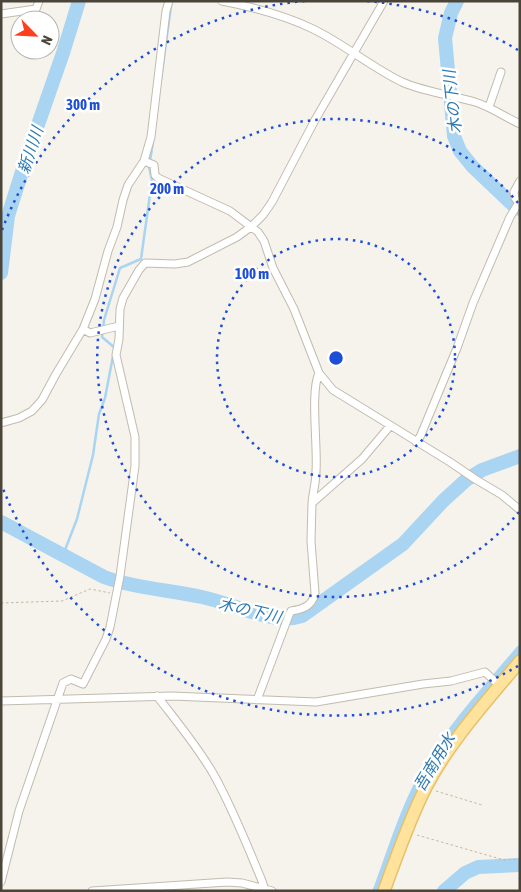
<svg xmlns="http://www.w3.org/2000/svg" width="521" height="892" font-family="'Asap Condensed','Noto Sans JP',sans-serif">
	<style>
		.lines { fill: none; stroke-linecap: round; stroke-linejoin: round }
		.stream { stroke: #a9d4f2; stroke-width: 2.5 }
		.canal { stroke: #a9d4f2; stroke-width: 9 }
		.river { stroke: #a9d4f2; stroke-width: 14 }
		.street-casing { stroke: #c2bbae; stroke-width: 9 }
		.primary-casing { stroke: #e6c16a; stroke-width: 14 }
		.path { stroke: #c4b79f; stroke-width: 1; stroke-dasharray: 2.5 2.5; stroke-linecap: butt }
		.street { stroke: #fff; stroke-width: 7 }
		.primary { stroke: #ffe39c; stroke-width: 11 }
		.ring { fill: none; stroke: #1d4ed8; stroke-width: 2.5; stroke-dasharray: 2.5 5 }
		.labels { text-anchor: middle; stroke-width: 5; stroke-linejoin: round; paint-order: stroke }
		.water-label { font-size: 16px; font-style: italic; fill: #2e7ab2; stroke: #fff }
		.centre { fill: #1d4ed8; stroke: #fff; stroke-width: 2.5 }
		.ring-label { font-size: 15px; text-anchor: middle; font-weight: bold; fill: #1d4ed8; stroke: #fff; stroke-width: 5; stroke-linejoin: round; paint-order: stroke }
	</style>
	<rect width="100%" height="100%" fill="#f6f3ec"/>
	<g class="lines">
		<path class="stream" d="M161,79L171,6
			M115,348L102,337L104,320L120,268L141,259L152,180L149,167L153,142
			M63,555L77,519L93,455L99,414L105,398L113,356"/>
		<path class="canal" d="M377,891C393,848 406,803 430,764C455,723 489,687 520,650"/>
		<path class="river" d="M457,1L451,13L445,38L454,136L460,151L472,166L513,205L520,209
			M1,273L8,216L26,159L63,53L79,1
			M1,522L104,577C134,588 170,590 202,597C225,602 248,613 272,617C282,620 292,619 302,616L403,544L443,501L466,480L482,470L520,456
			M444,891L465,873L478,867L520,865"/>
		<g class="street-casing">
			<path id="street" d="M222,1C253,7 284,15 313,29C344,44 371,67 402,82C425,92 451,95 475,102C491,107 505,117 520,124
				M1,14L36,9L39,1
				M489,107L501,72
				M144,161L154,165L155,175L158,178L230,211L258,232L264,241L273,268L294,309L319,373L333,390L450,462L475,479L502,495L520,510
				M520,181L514,192L515,198L520,204
				M83,329L90,333L119,326
				M1,423L19,418L32,411L42,400L56,374L83,329L95,299L108,251L117,227L123,200L128,185L144,161L151,137L166,11L169,1
				M416,442L420,437L457,348L473,303L510,217L518,204
				M312,503C313,492 316,482 316,471C318,449 310,391 319,373
				M157,696C177,722 198,747 214,775C233,809 247,845 262,881L264,887
				M257,700L289,615L291,611C304,609 312,606 315,593L311,541L312,503L362,459L390,426
				M1,701L172,696L316,702L423,684L451,681L485,672L500,686
				M1,882L19,811L63,683L71,679L83,684L106,639L110,627L120,576L135,466V437L116,355L119,339L120,309L123,298L139,270L145,263L175,264L188,262L237,237L252,226L263,215L272,202L315,120L384,1
				M92,891L227,882L242,883L272,891"/>
		</g>
		<g class="primary-casing">
			<path id="primary" d="M384,891C397,856 409,820 426,787C450,741 487,701 520,661"/>
		</g>
		<path class="path" d="M1,603L62,601L90,589L110,593
			M436,791L482,805
			M417,835L504,860L520,859"/>
		<use href="#street" class="street"/>
		<use href="#primary" class="primary"/>
	</g>
	<g class="ring">
		<circle cx="336" cy="358" r="119"/>
		<path d="M519 512A239 239 0 1 1 519 204"/>
		<path d="M518 666A358 358 0 0 1 2 486M2 230A358 358 0 0 1 305 1M367 1A358 358 0 0 1 518 50"/>
	</g>
	<g class="labels">
		<g class="water-label">
			<text transform="translate(452 102) rotate(-96)" y="6">木の下川</text>
			<text transform="translate(30 150) rotate(-72)" y="6">新川川</text>
			<text transform="translate(250 610) rotate(13)" y="6">木の下川</text>
			<text transform="translate(434 762) rotate(-59)" y="6">吾南用水</text>
		</g>
	</g>
	<circle cx="336" cy="358" r="8" class="centre"/>
	<g class="ring-label">
		<text x="83" y="110">300 m</text>
		<text x="167" y="194">200 m</text>
		<text x="252" y="279">100 m</text>
	</g>
	<rect width="521" height="892" fill="none" stroke="#4b4439" stroke-width="5"/>
	<g transform="translate(35 35) rotate(114)"><circle r="24" fill="#ffffff" stroke="#b7b4b0"/>
	<path d="M0-4L9 19L0 12L-9 19Z" fill="#fc3f1d"/>
	<text y="-8" font-size="14" font-weight="bold" text-anchor="middle" fill="#4b4439">N</text>
	</g>
</svg>
